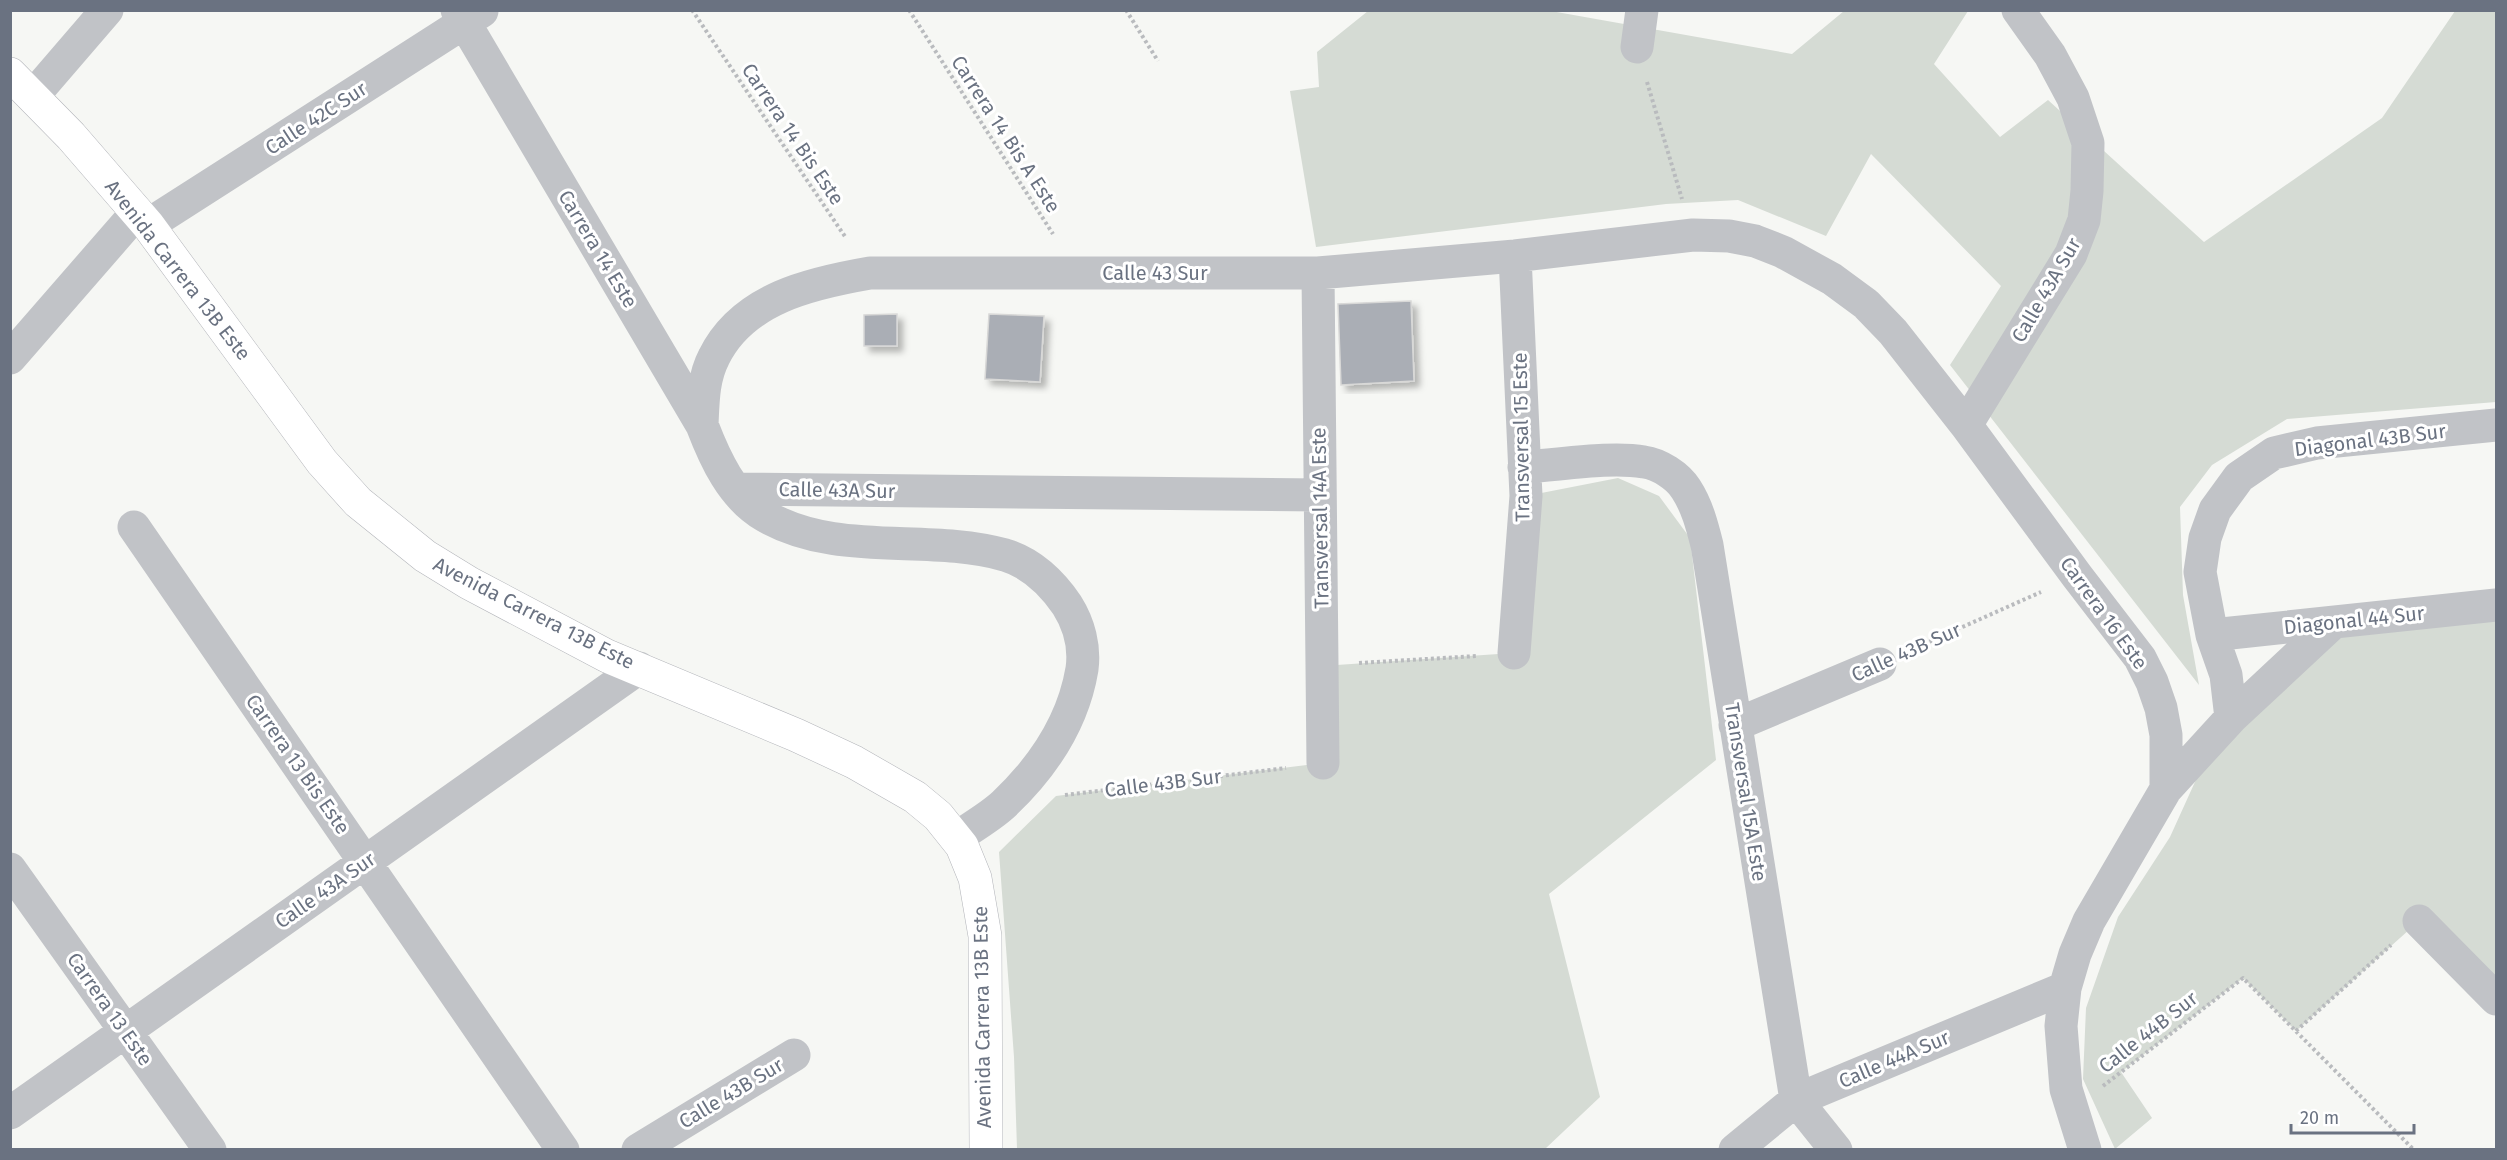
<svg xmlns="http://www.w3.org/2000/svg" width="2507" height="1160" font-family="'Fira Sans',sans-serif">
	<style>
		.green { fill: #d5dbd4 }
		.building { fill: #aaaeb5; stroke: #d8d8d7; stroke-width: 1.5; filter: url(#shadow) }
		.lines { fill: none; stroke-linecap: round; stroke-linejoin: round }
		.major-casing { stroke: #b3b5ba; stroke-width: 34 }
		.path { stroke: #b9bbbe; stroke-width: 4; stroke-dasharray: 3 3; stroke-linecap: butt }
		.minor { stroke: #c1c3c7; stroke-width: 33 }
		.major { stroke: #fff; stroke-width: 33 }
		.labels { text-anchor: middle; stroke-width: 6; stroke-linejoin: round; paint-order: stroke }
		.street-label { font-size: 20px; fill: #6a7281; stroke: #fff }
	</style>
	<defs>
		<filter id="shadow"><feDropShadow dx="5.5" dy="5.5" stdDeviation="3" flood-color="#0004"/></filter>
	</defs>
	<rect width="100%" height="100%" fill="#f6f7f4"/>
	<path class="green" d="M1368,11H1551L1792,54L1844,11H1968L1934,64L2000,137L2048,100L2204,242L2382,118L2455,11H2496V402L2287,419L2212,465L2180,507L2183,595L2199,685L1950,365L2001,286L1871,154L1826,236L1738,200L1666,204L1316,247L1290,91L1319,87L1317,52Z
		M1618,478L1659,496L1690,538L1716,760L1549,894L1600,1097L1545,1149H1017L1014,1057L999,852L1056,796L1323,763L1322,666L1513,653L1526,496Z
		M2496,615V995L2419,921L2296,1031L2243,978L2121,1072L2152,1118L2115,1149L2083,1079L2086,1008L2118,917L2170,837L2209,751L2333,626Z"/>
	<path class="building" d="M1411,301L1414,381L1341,385L1338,304Z
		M897,314V346H864V315Z
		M989,314L1044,316L1040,382L985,379Z"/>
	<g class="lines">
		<g class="major-casing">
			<path id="major" d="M10,74L71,136L148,225L322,462L358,502L425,556L469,583L607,656L796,735L854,762L915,797L938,816L962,846L975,878L985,936L986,1150"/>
		</g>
		<path class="path" d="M692,10L846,238
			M909,10L1053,234
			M1126,10L1158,61
			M1647,82L1682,199
			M1913,649L2041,592
			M1359,663L1477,656
			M1065,795L1286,768
			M2296,1031L2391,945
			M2103,1086L2243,978L2414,1150"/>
		<path class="minor" d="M457,10L702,425C715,459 732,497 765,516C838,558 927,533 1005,555C1031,563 1052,583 1067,605C1079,624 1085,647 1082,669C1073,723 1043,767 1004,804C990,817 972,827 956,838
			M1637,47L1642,10
			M33,96L107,10
			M148,225L482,11
			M1318,273L1323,763
			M10,358L137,212
			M702,425C703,402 703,378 714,357C743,298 812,283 870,273H1318L1515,256L1693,235L1729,236L1755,241L1783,252L1832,279L1866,304L1893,332L1966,425L2077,576L2140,658L2152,682L2161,708L2166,735V789L2089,921L2075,954L2065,988L2061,1026L2066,1089L2085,1150
			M1966,425L2071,254L2084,220L2087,191L2088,143L2073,98L2050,55L2018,10
			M1524,467C1560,465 1610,456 1644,462C1659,464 1678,476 1686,489C1697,506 1702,525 1707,545L1796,1100L1836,1150
			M736,489L1320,495
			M134,527L563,1150
			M2212,635L2496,605
			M1514,653L1526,496L1515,256
			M2231,718L2334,622
			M1735,725L1880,664
			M2166,789L2231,718L2226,675L2212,635L2200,572L2205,538L2215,510L2239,477L2274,453L2317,443L2496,425
			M10,869L210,1150
			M2419,921L2496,999
			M10,1113L639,668
			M638,1150L794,1055
			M1735,1150L1796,1100L2065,988"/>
		<use href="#major" class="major"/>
	</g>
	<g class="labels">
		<g class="street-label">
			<text transform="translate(316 118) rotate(-33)" y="7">Calle 42C Sur</text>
			<text transform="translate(793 134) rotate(56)" y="7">Carrera 14 Bis Este</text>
			<text transform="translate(1006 134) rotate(57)" y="7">Carrera 14 Bis A Este</text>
			<text transform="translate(598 249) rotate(59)" y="7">Carrera 14 Este</text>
			<text transform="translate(178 270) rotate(52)" y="7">Avenida Carrera 13B Este</text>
			<text x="1155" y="280">Calle 43 Sur</text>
			<text transform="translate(2046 290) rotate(-60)" y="7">Calle 43A Sur</text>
			<text transform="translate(1521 437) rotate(-91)" y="7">Transversal 15 Este</text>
			<text transform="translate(2370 440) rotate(-7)" y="7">Diagonal 43B Sur</text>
			<text transform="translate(837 490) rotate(1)" y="7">Calle 43A Sur</text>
			<text transform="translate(1320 518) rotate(-91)" y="7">Transversal 14A Este</text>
			<text transform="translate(534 613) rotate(27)" y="7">Avenida Carrera 13B Este</text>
			<text transform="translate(2104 613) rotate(54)" y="7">Carrera 16 Este</text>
			<text transform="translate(2354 620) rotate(-6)" y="7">Diagonal 44 Sur</text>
			<text transform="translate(1906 652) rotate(-24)" y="7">Calle 43B Sur</text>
			<text transform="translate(298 764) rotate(55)" y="7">Carrera 13 Bis Este</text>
			<text transform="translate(1163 783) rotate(-7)" y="7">Calle 43B Sur</text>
			<text transform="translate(1746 792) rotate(81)" y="7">Transversal 15A Este</text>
			<text transform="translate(325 890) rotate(-35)" y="7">Calle 43A Sur</text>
			<text transform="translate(110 1009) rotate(55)" y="7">Carrera 13 Este</text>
			<text transform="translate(982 1017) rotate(-91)" y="7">Avenida Carrera 13B Este</text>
			<text transform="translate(2148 1032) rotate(-38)" y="7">Calle 44B Sur</text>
			<text transform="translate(1894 1059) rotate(-23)" y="7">Calle 44A Sur</text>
			<text transform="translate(731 1093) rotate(-31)" y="7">Calle 43B Sur</text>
		</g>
	</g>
	<rect width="2507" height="1160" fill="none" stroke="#6a7281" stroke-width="24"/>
	<path d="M2291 1124v9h123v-9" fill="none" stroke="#6a7281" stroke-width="3"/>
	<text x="2300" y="1124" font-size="18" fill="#6a7281" stroke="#ffffff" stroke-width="4.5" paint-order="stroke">20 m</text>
</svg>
